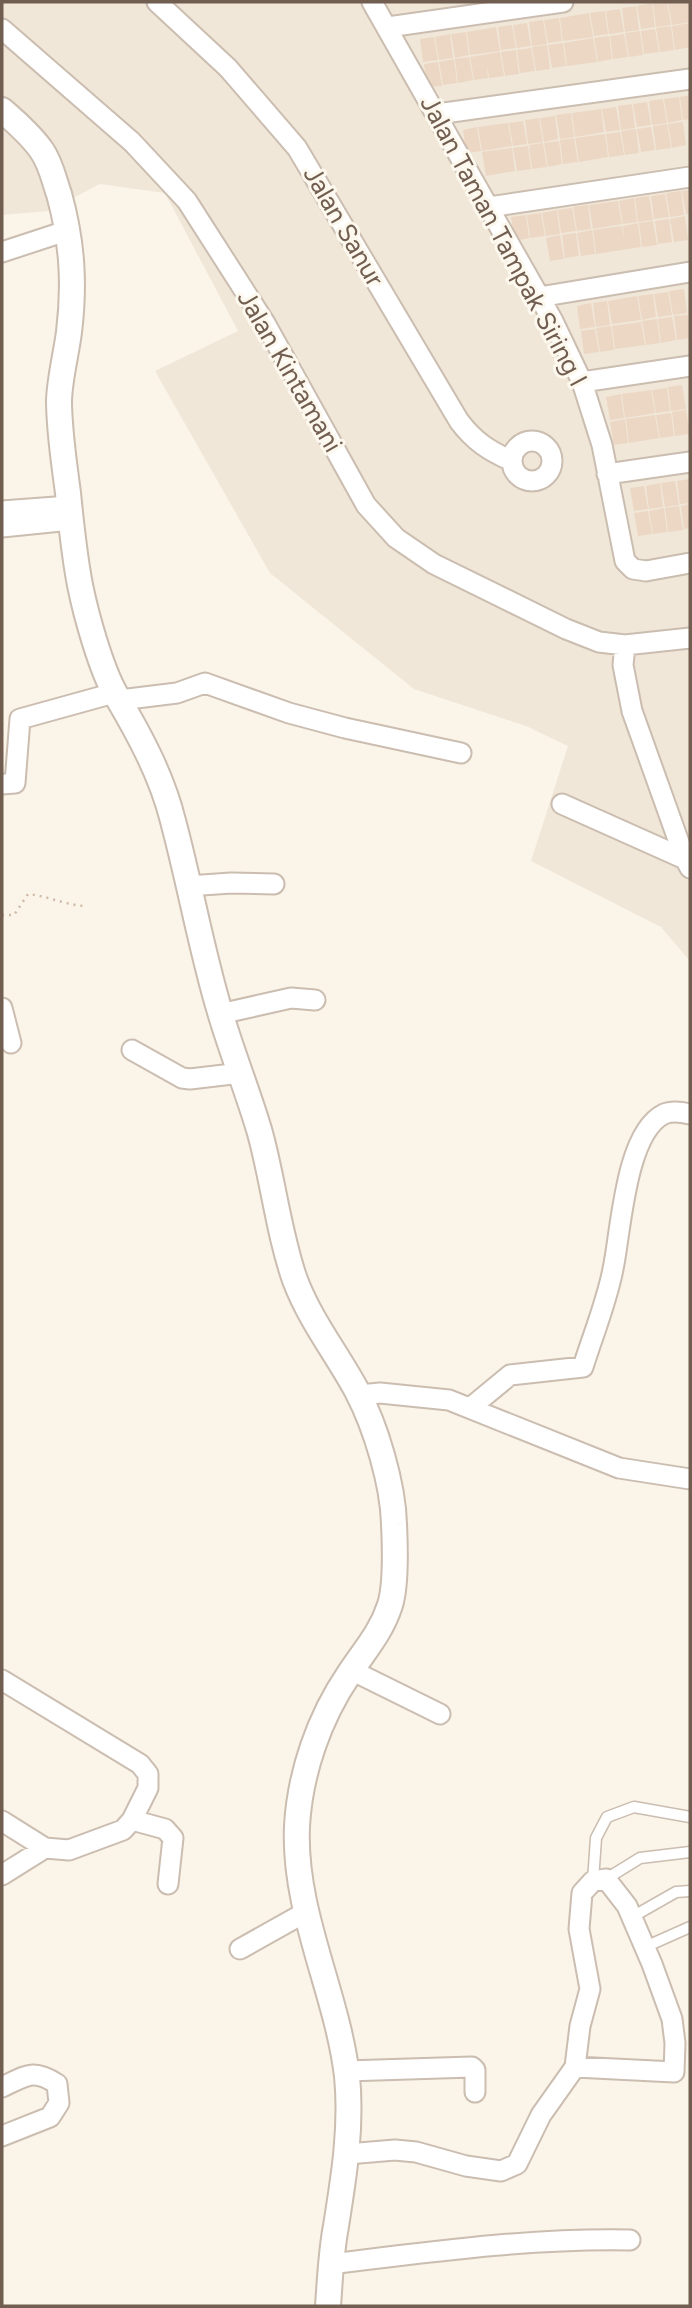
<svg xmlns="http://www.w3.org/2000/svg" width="692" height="2308" font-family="Figtree,sans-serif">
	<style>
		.residential { fill: #f0e7d8 }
		.building { fill: #ecd7c4 }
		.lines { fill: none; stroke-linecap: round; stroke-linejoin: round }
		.service-casing { stroke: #cbbdb0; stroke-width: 13 }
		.minor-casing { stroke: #cbbdb0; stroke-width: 23 }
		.tertiary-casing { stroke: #cbbdb0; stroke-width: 28 }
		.path { stroke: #d0baa7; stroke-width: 2.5; stroke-dasharray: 2 5; stroke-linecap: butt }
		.service { stroke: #fff; stroke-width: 10 }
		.minor { stroke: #fff; stroke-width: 19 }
		.tertiary { stroke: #fff; stroke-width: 24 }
		.labels { text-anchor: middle; stroke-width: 6; stroke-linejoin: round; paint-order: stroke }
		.street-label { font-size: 26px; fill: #715e50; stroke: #fdf8ee }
	</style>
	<rect width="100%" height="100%" fill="#faf4e9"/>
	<path class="residential" d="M2,2H690V961L661,927L531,861L568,746L526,726L414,689L270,573L155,371L238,331L165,193L100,184L48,211L2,215Z"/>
	<path class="building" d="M667,2L671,25L656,27L653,3Z
		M668,2H690V22L672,25Z
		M652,3L655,27L641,29L637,6Z
		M636,6L639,30L625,32L622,8Z
		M620,9L624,32L609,34L606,11Z
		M605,11L608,34L594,36L590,13Z
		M589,13L593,37L563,41L560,18Z
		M559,18L562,41L548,43L544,20Z
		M543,20L547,44L532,46L529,22Z
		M527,23L531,46L517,48L513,25Z
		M690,23V47L675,50L672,26Z
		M512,25L516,48L501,50L498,27Z
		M671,26L674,50L660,52L656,28Z
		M496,27L500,51L470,55L467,32Z
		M655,29L659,52L644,54L641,31Z
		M640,31L643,55L629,57L625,33Z
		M466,32L469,55L455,58L451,34Z
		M450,34L453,58L439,60L435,37Z
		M624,34L628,57L613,59L610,36Z
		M609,36L612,59L598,62L594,38Z
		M434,37L438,60L423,62L420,39Z
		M593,38L597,62L567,66L564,43Z
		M563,43L566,66L552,68L548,45Z
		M547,45L550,69L536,71L532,47Z
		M531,48L535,71L520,73L517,50Z
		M516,50L519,74L505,76L501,52Z
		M500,52L504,76L489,78L487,65L488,78L474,80L470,57Z
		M469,57L473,80L458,83L455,59Z
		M454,59L457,83L443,85L439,62Z
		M438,62L442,86L427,87L424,64Z
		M690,95V119L683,120L680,97Z
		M679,97L682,120L668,123L664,99Z
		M663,99L667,123L652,125L649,101Z
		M647,102L651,125L637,127L633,104Z
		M632,104L635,128L621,130L618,106Z
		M616,107L620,130L606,132L602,109Z
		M601,109L604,132L575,137L572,113Z
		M571,113L574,137L560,139L556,115Z
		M555,116L558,139L544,142L540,118Z
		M539,118L543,142L528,144L525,120Z
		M523,121L527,144L513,146L509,123Z
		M683,122L686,145L672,148L668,124Z
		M508,123L512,146L482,151L478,127Z
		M667,124L671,148L656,150L653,126Z
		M477,127L481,151L466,153L463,130Z
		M651,127L655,150L641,152L637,129Z
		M636,129L639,153L625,155L621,131Z
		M620,132L624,155L609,157L606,134Z
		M605,134L608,157L579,162L575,138Z
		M574,138L578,162L563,164L560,140Z
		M559,141L562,164L548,167L544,143Z
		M543,143L547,167L532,169L529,145Z
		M528,146L531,169L517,171L513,148Z
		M512,148L515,171L486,176L482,152Z
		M690,190V214H686L682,191Z
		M681,191L684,215L670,217L666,193Z
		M665,194L669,217L654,219L651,196Z
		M649,196L653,220L638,222L635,198Z
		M634,198L637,222L623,224L619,201Z
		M618,201L622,224L593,229L589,205Z
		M588,205L591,229L577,231L573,207Z
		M572,208L576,231L561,233L558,210Z
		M557,210L560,234L546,236L542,213Z
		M541,213L545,236L530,238L527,215Z
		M526,215L529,238L515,241L511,217Z
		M685,216L688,240L674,242L670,219Z
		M669,219L672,242L658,244L655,221Z
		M653,221L657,245L642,247L639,223Z
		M638,223L641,247L596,254L593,230L622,226L624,239L623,226Z
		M592,230L595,254L581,256L577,233Z
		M576,233L579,256L565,258L562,235Z
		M560,235L564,259L550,261L546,238Z
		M684,289L687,313L673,315L669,291Z
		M668,292L672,315L658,317L654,294Z
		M653,294L656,317L642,320L638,296Z
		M637,296L641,320L612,324L608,301Z
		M607,301L610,325L596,327L593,303Z
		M591,303L595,327L580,329L577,306Z
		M688,315L690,338L677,340L674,316Z
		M672,317L676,340L661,343L658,319Z
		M657,319L660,343L646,345L642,321Z
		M641,322L645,345L615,349L612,326Z
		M611,326L614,350L600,352L596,328Z
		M595,329L599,352L584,354L581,331Z
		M682,385L686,409L671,411L668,387Z
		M667,388L670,411L656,413L652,390Z
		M651,390L655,413L625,418L622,394Z
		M621,394L624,418L610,420L606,397Z
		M686,410L690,434L675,436L672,412Z
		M671,413L674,436L660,438L656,415Z
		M655,415L659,438L629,443L626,419Z
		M625,419L628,443L614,445L610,422Z
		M690,479V503L680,504L677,481Z
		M675,481L679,505L665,507L661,483Z
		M660,483L663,507L649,509L646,486Z
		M644,486L648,509L634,511L630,488Z
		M690,504V528L684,529L681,506Z
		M679,506L683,530L668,532L665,508Z
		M664,508L667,532L653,534L649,511Z
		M648,511L652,534L638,536L634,513Z"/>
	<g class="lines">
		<g class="service-casing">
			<path id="service" d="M606,1879L640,1858L690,1852
				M593,1881L596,1838L607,1817L634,1807L690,1817
				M632,1917L676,1892L690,1891
				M645,1947L690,1927"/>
		</g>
		<g class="minor-casing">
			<path id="minor" d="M157,2L228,68L297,148L459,421C474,441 489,451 512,461
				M372,2L553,321L582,382L602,445L625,561L633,569L646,571L690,563
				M388,27L563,2
				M2,29L132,142L187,201L265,323L366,505L396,538L434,564L566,629L599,642L625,645L690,638
				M437,114L690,79
				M489,207L690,177
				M2,252L69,230
				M539,297L690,272
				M582,382L690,366
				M512 461a20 20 0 1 1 40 0a20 20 0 1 1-40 0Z
				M607,474L690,462
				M2,511L69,506
				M2,527L71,520
				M625,645L623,665L632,711L685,859L690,868
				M120,700L177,693L205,683L289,713L345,728L461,753
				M2,784L15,783L20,719L114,693
				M562,804L685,859
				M188,886L231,883L274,884
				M2,1008L11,1043
				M220,1014L291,998L315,1000
				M132,1050L182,1078L190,1079L241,1073
				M360,1395L380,1393L449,1400L619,1468L690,1479
				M470,1408L510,1375L583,1367C593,1335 607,1301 613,1269C621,1232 625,1133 664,1114C671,1111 682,1112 690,1114
				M351,1670L440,1714
				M2,1680L140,1764L148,1774V1788L132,1820L123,1830L69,1850L45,1848L2,1821
				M132,1820L165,1829L173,1838L168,1884
				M2,1875L45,1848
				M240,1949L306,1912
				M346,2071L472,2067L475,2070V2092
				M2,2087C26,2076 33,2068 57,2084L59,2103L50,2117L2,2136
				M347,2154L395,2150L416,2152L466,2166L501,2171L517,2164L541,2115L575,2067L580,2026L590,1989L579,1929L582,1893L593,1881L606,1879L627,1906L652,1964L672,2019L675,2043L674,2072L575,2067
				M331,2264C430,2252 530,2238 630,2240"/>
		</g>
		<g class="tertiary-casing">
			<path id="tertiary" d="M2,110C16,122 32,136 42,151C51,164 54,180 59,194C72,241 75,283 69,332C66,355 60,377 59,400C59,431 64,462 68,493C71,523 74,554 80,585C86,615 101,669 116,695C139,734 162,776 173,821C190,884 201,949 220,1012C232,1053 248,1092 260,1133C273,1180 279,1235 295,1280C310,1320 337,1354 357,1391C376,1427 393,1484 394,1524C395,1545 396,1586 390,1605C381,1633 364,1651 349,1674C319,1718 300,1773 297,1826C293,1912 337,1992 347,2076C352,2127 344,2176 336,2226C331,2252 330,2279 328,2306"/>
		</g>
		<path class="path" d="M2,915H14L28,894C48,896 65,905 85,906"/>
		<use href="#service" class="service"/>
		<use href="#minor" class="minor"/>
		<use href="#tertiary" class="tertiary"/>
	</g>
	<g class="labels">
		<g class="street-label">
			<text transform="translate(344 226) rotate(60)" y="9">Jalan Sanur</text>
			<text transform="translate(504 241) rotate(62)" y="9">Jalan Taman Tampak Siring I</text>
			<text transform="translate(290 371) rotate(60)" y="9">Jalan Kintamani</text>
		</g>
	</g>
	<rect width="692" height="2308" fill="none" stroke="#715e50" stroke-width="7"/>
</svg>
